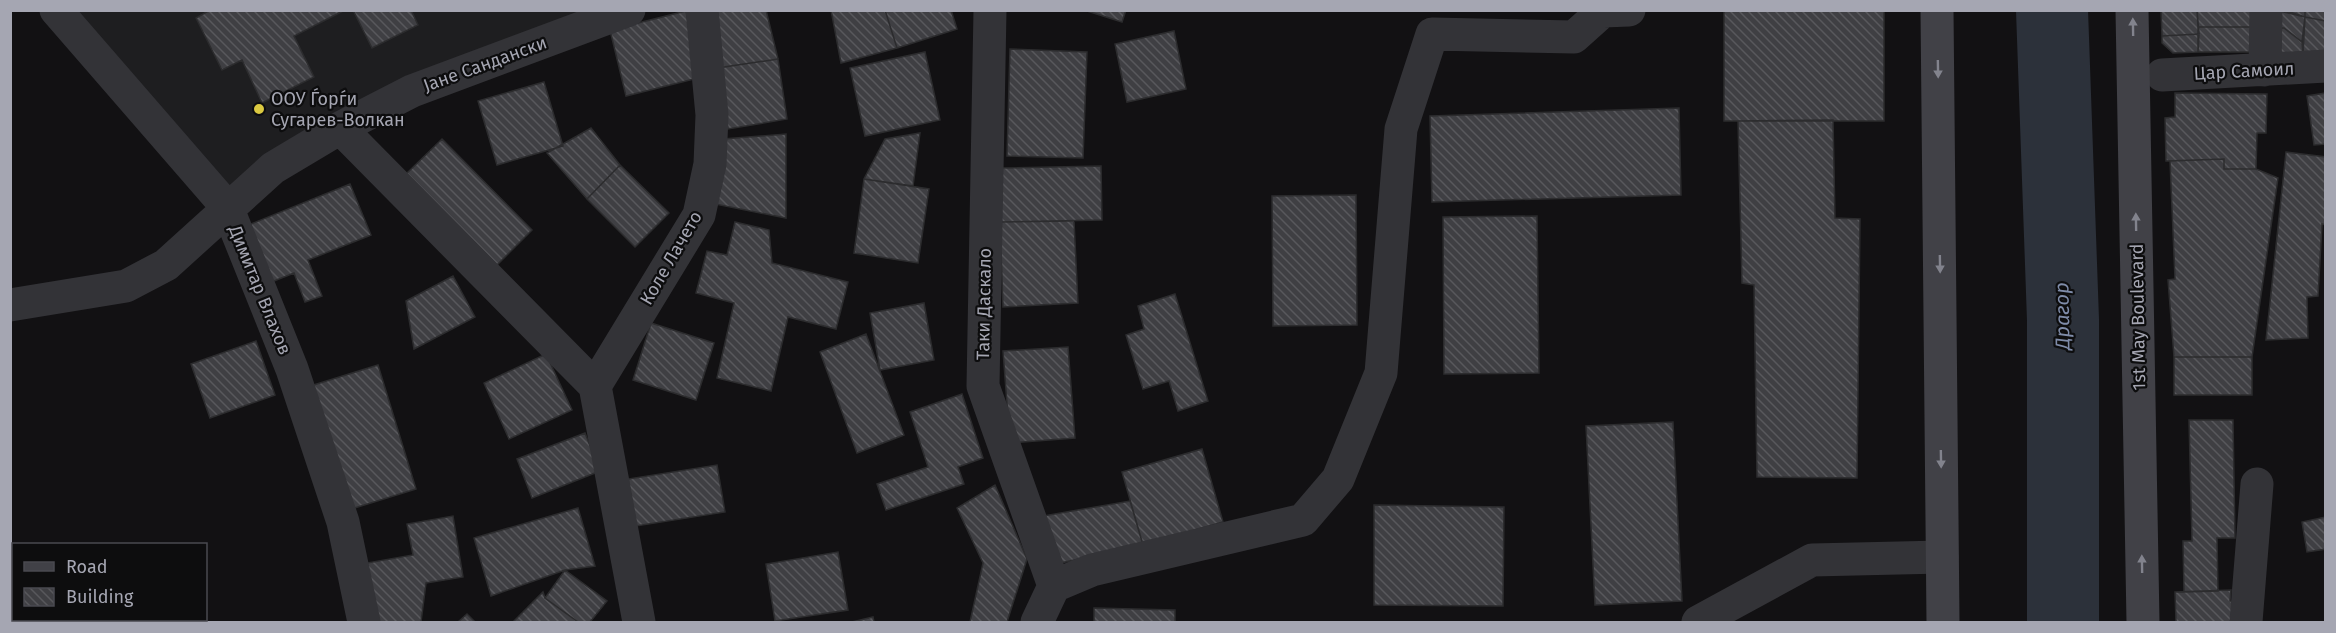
<svg xmlns="http://www.w3.org/2000/svg" width="2336" height="633" font-family="'Fira Sans',sans-serif">
	<style>
		.built { fill: #1e1e20 }
		.lines { fill: none; stroke-linecap: round; stroke-linejoin: round }
		.river { stroke: #2c313a; stroke-width: 72 }
		.building { fill: url(#building-back-hatch); stroke: #2c2c2e; stroke-width: 1.5 }
		.street { stroke: #333337; stroke-width: 33 }
		.secondary { stroke: #414147; stroke-width: 33 }
		.oneway { fill: #82838d }
		.poi-dot { fill: #dbc941; stroke: #0d0d0e; stroke-width: 2 }
		.labels { text-anchor: middle; stroke-width: 4.5; stroke-linejoin: round; paint-order: stroke }
		.street-label { font-size: 18px; fill: #a5a6b2; stroke: #0d0d0e }
		.poi-label { font-size: 18px; fill: #a5a6b2; stroke: #0d0d0e; text-anchor: start }
		.water-label { font-size: 20px; font-style: italic; fill: #7f8ca9; stroke: #0d0d0e }
	</style>
	<defs>
		<pattern id="building-back-hatch" width="6" height="6" patternUnits="userSpaceOnUse" patternTransform="scale(1.5)"><rect width="6" height="6" fill="#3f3f43"/><path d="M-1 5l2 2M0 0l6 6M5-1l2 2" fill="none" stroke="#58585c"/></pattern>
	</defs>
	<rect width="100%" height="100%" fill="#121113"/>
	<path class="built" d="M56,11H629L509,56L227,207Z"/>
	<g class="lines">
		<path class="river" d="M2052,10L2063,320V622"/>
	</g>
	<path class="building" d="M210,10H345L294,36L314,77L262,103L242,60L222,70L196,18Z
		M353,10H411L418,25L372,48Z
		M706,10H766L778,59L718,68Z
		M831,10H885L897,48L841,63Z
		M885,10H951L957,29L897,48Z
		M1084,10H1126L1122,22Z
		M1724,10H1884V121H1724Z
		M2161,10H2197L2199,34L2162,36Z
		M2197,10H2252V27H2198Z
		M2275,10L2305,17L2302,42L2284,28H2274Z
		M2284,10H2305V17Z
		M2305,10H2326V21L2305,17Z
		M686,11L702,77L626,96L610,30Z
		M2305,17L2326,21V53L2303,54Z
		M2198,27H2252L2251,52H2198Z
		M2274,28H2284L2302,42L2303,54H2273Z
		M1174,31L1186,89L1127,102L1115,44Z
		M2199,34L2198,52L2173,53L2162,43V36Z
		M1010,49L1087,52L1083,158L1007,156Z
		M925,52L940,120L865,136L850,68Z
		M778,59L787,119L728,129L718,68Z
		M544,82L563,146L497,165L478,101Z
		M2175,93L2267,94L2266,133H2257L2256,169H2224V159L2166,161L2165,118L2175,117Z
		M2326,93V144L2314,145L2307,96Z
		M1679,108L1681,195L1432,202L1430,116Z
		M1833,120L1835,218L1860,219L1857,478L1757,477L1754,285L1742,283L1738,121Z
		M591,128L620,165L587,199L547,153Z
		M920,133L913,186L864,179L885,139Z
		M786,134V218L715,204L723,139Z
		M442,139L532,230L496,266L405,175Z
		M2286,152L2326,157V225L2322,224L2318,296L2307,297L2308,338L2266,340Z
		M2224,159V169H2256L2278,178L2252,357H2174L2168,280L2175,279L2170,161Z
		M620,165L669,213L635,247L587,199Z
		M1101,166L1102,220L1000,222L999,168Z
		M864,179L929,189L918,263L854,253Z
		M350,184L371,235L308,260L322,296L305,302L294,273L269,283L246,226Z
		M1356,195L1357,325L1273,326L1272,196Z
		M1537,216L1539,373L1444,374L1443,217Z
		M1074,221L1078,303L1003,307L1000,222Z
		M735,222L769,230L772,263L848,282L836,329L788,317L771,391L717,378L734,303L696,293L707,251L727,255Z
		M453,276L475,317L414,349L406,301Z
		M1175,294L1208,401L1178,411L1169,381L1143,389L1126,335L1144,329L1138,306Z
		M924,303L934,360L880,370L870,313Z
		M651,323L714,343L696,400L633,380Z
		M866,334L904,435L857,453L820,352Z
		M256,341L275,395L210,418L191,364Z
		M1068,347L1075,438L1010,443L1003,351Z
		M546,354L572,410L509,439L484,383Z
		M2174,357H2252V395H2174Z
		M378,365L416,489L345,511L307,387Z
		M962,394L983,458L958,467L964,484L886,510L877,484L928,467L910,412Z
		M2189,420H2233L2235,538H2217L2218,591L2184,592L2183,541H2192Z
		M1673,422L1682,601L1595,605L1586,426Z
		M585,433L600,471L532,498L517,459Z
		M1202,449L1223,522L1143,545L1122,472Z
		M717,465L725,512L636,526L628,479Z
		M995,485L1027,559L1007,622H970L983,563L957,508Z
		M1130,501L1143,545L1056,564L1043,516Z
		M1374,505L1504,507L1503,606L1374,605Z
		M578,508L595,566L565,570L491,596L474,538Z
		M453,516L463,577L426,583L421,622H377L367,563L413,555L407,524Z
		M2326,517V549L2307,552L2302,522Z
		M838,552L848,610L775,621L766,564Z
		M565,570L607,601L590,622H578L545,598Z
		M2231,590L2230,601L2241,603L2238,622H2176L2175,592Z
		M543,592L545,598L578,622H513Z
		M1094,608L1175,610V622H1094Z
		M467,614L475,622H458Z
		M873,617L874,622H852Z
		M81,620H96L97,622H74Z"/>
	<g class="lines">
		<path class="street" d="M56,10L227,207L292,369L343,522L364,622
			M990,10L983,386L1054,586
			M2265,70L2266,10
			M2162,75L2326,66
			M340,128L595,386
			M10,305L126,286L166,265L273,168L340,128L412,91L629,10
			M639,622L595,386L699,215L710,164L712,115L702,10
			M1037,622L1054,586L1092,570L1303,520L1338,479L1381,373L1401,129L1432,34L1574,37L1603,11L1629,10
			M1698,622L1812,560L1942,557
			M2246,622L2257,484"/>
		<path class="secondary" d="M1937,10L1943,622
			M2132,10L2143,622"/>
	</g>
	<defs><path id="oneway-solid" d="M-6-.8H1V-3.2L6.5 0L1 3.2V.8H-6Z" transform="scale(1.5)"/></defs>
	<g class="oneway">
		<use href="#oneway-solid" transform="translate(2133 27) rotate(-91)"/>
		<use href="#oneway-solid" transform="translate(1938 69) rotate(89)"/>
		<use href="#oneway-solid" transform="translate(2136 222) rotate(-91)"/>
		<use href="#oneway-solid" transform="translate(1940 264) rotate(89)"/>
		<use href="#oneway-solid" transform="translate(1941 459) rotate(89)"/>
		<use href="#oneway-solid" transform="translate(2142 564) rotate(-91)"/>
	</g>
	<circle class="poi-dot" cx="259" cy="109" r="6"/>
	<g class="labels">
		<g class="street-label">
			<text transform="translate(485 64) rotate(-20)" y="6">Јане Сандански</text>
			<text transform="translate(2244 71) rotate(-3)" y="6">Цар Самоил</text>
			<text transform="translate(671 258) rotate(-60)" y="6">Коле Лачето</text>
			<text transform="translate(260 290) rotate(68)" y="6">Димитар Влахов</text>
			<text transform="translate(984 304) rotate(-89)" y="6">Таки Даскало</text>
			<text transform="translate(2138 317) rotate(-91)" y="6">1st May Boulevard</text>
		</g>
		<g class="poi-label">
			<text x="271" y="105">ООУ Ѓорѓи<tspan x="271" dy="21">Сугарев-Волкан</tspan></text>
		</g>
		<g class="water-label">
			<text transform="translate(2062 316) rotate(-91)" y="7">Драгор</text>
		</g>
	</g>
	<rect width="2336" height="633" fill="none" stroke="#a5a6b2" stroke-width="24"/>
	<rect x="12" y="543" width="195" height="78" fill="#0d0d0e" stroke="#4a4a50" stroke-width="1.5"/>
	<rect x="24" y="562" width="30" height="9" fill="#414147" stroke="#4a4a50" stroke-width="1.5"/>
	<text x="66" y="573" font-size="18" fill="#a5a6b2">Road</text>
	<rect x="24" y="588" width="30" height="18" fill="url(#building-back-hatch)" stroke="#4a4a50" stroke-width="1.5"/>
	<text x="66" y="603" font-size="18" fill="#a5a6b2">Building</text>
</svg>
